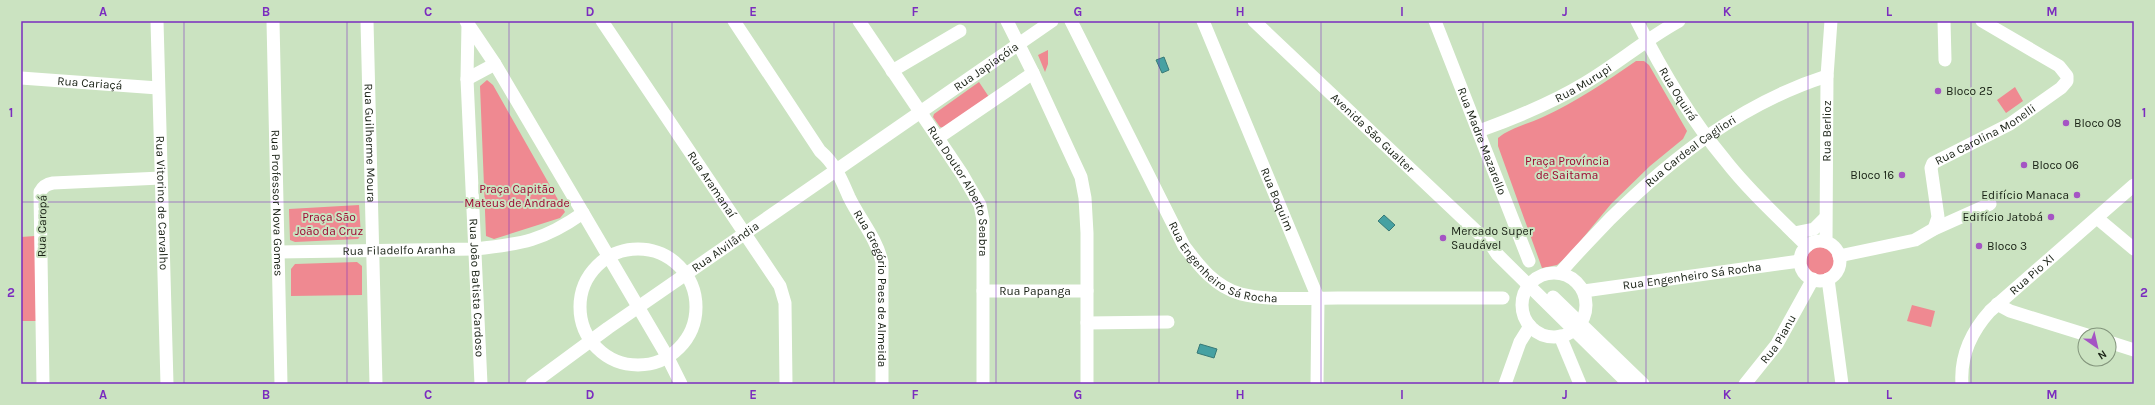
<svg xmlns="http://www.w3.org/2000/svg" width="2155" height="405" font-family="Karla,sans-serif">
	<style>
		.green { fill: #ef8991 }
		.water { fill: #46a1a2; stroke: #387a77 }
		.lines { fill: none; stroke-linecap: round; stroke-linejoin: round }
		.minor { stroke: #fff; stroke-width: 13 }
		.grid { fill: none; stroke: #7b2cbf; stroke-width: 1; stroke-opacity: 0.55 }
		.poi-dot { fill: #a554c4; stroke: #cbe3c1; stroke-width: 1.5 }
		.labels { text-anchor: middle; stroke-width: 4; stroke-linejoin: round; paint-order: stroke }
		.street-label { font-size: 12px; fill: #182014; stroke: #cbe3c1 }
		.poi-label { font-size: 12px; fill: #182014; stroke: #cbe3c1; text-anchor: start }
		.park-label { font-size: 12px; fill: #9d0932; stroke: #cbe3c1 }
		.neatline { fill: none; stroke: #7b2cbf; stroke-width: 1.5 }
		.grid-label { font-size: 13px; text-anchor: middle; font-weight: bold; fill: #7b2cbf }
	</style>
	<rect width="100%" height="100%" fill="#cbe3c1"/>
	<path class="green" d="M1048,50V64L1045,72L1038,55Z
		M1636,61H1644L1649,65L1687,131L1683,139L1650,166L1611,204L1568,256L1557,265L1542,268L1498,146V138C1510,128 1528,124 1543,117C1575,102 1606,82 1636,61Z
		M487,80L493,85L565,212L560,218L494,239L486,236L480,86Z
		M979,82L989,97L944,128L940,127L933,117L934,114Z
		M2015,87L2023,101L2006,113L1997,100Z
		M359,205L361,235L358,239L295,242L290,240L289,209Z
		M35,236L36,321H21V237Z
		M1806 261a14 14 0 1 1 28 0a14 14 0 1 1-28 0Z
		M357,262L362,266V295L291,296V269L295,264Z
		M1912,305L1935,311L1931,327L1907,321Z"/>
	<path class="water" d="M1164,57L1169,70L1162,73L1156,60Z
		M1384,215L1395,225L1389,231L1378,221Z
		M1200,344L1217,349L1214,358L1197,353Z"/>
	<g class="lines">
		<g class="minor">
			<path id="s1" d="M157,21L167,384"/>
			<path id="s2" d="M273,21L281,384"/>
			<path id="s3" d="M367,21L376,384"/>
			<path d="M466,21L495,64L583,213L667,356L681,384"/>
			<path id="s4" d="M602,21L780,286L785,303L786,384"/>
			<path id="s5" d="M734,21L820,151C836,165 841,179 849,197C860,220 876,237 882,262V384"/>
			<path id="s6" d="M859,21L962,174L980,205L983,220V384"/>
			<path d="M1007,21L1033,73L1081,177L1085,198L1087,233V384"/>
			<path id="s7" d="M1071,21L1184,246C1199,266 1215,287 1241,294C1267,301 1310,298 1338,298C1393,298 1448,298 1503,298"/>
			<path id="s8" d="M1203,21L1318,298L1317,384"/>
			<path id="s9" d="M1254,21L1491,245L1497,254L1629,384"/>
			<path id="s10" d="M1435,21L1529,261"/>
			<path id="s11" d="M1637,21C1661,69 1690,118 1725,160C1749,191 1779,218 1807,246"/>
			<path d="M1944,21L1945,60"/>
			<path id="s12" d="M468,23L467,79L481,384"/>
			<path d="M892,71L960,31"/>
			<path id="s13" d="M21,78L158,88"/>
			<path d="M467,79L495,64"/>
			<path id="s14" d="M1479,131C1515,118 1552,103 1585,83C1617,64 1646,39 1679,21"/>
			<path d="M938,138L1033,73"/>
			<path d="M2097,218L2134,249"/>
			<path id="s15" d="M1934,229L1938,217L1931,168L1933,163L2010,124L2061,88L2067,81V76L2059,66L1982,21"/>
			<path d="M1794,233L1814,229L1825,218"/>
			<circle cx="1820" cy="261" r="20"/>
			<path id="s16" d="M1826,242L1827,76L1831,21"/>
			<circle cx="638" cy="307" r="58"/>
			<path id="s17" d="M278,252L475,249C522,244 543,241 583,213"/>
			<path d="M1839,256L1915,240L1934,229L1990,204"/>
			<circle cx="1554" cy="305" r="32"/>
			<path id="s18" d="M1560,273C1576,254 1593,237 1610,219C1673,157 1742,103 1827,76"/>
			<path d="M1828,279L1842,384"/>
			<path id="s19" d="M983,291H1087"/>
			<path id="s20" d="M1584,291L1800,261"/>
			<path d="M1553,297L1643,384"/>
			<path d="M1997,304L2010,311L2087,335"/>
			<path d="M1087,323L1168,322"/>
			<path d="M1560,336L1580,384"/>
			<path d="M2109,342L2134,350"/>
			<path d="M43,384L40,192C43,186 47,184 53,183L161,178"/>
			<path id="s21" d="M532,384L608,328L1052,21"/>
			<path d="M1505,384L1520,342L1530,326"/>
			<path id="s22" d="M1745,384L1777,344L1813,279"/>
			<path id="s23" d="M1962,384C1960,356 1972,331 1990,311L2134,185"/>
		</g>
	</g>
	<path class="grid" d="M184,21V384M347,21V384M509,21V384M672,21V384M834,21V384M996,21V384M1159,21V384M1321,21V384M1483,21V384M1646,21V384M1808,21V384M1971,21V384M21,202H2134"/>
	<g class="poi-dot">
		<circle cx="1938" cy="91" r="4"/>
		<circle cx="2066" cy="123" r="4"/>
		<circle cx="2024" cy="165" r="4"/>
		<circle cx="1902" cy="175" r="4"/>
		<circle cx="2077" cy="195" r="4"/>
		<circle cx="2051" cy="217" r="4"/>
		<circle cx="1443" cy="238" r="4"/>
		<circle cx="1979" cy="246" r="4"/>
	</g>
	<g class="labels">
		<g class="street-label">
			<text dy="4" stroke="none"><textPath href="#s21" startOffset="554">Rua Japiaçóia</textPath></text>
			<text dy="4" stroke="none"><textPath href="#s13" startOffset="69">Rua Cariaçá</textPath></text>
			<text dy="4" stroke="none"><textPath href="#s14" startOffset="115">Rua Murupi</textPath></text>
			<text dy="4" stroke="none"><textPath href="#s11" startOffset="84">Rua Oquirá</textPath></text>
			<text dy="4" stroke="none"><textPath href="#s16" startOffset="111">Rua Berlioz</textPath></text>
			<text dy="4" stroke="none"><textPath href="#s9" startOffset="163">Avenida São Gualter</textPath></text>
			<text dy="4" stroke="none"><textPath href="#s15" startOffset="127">Rua Carolina Monelli</textPath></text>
			<text dy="4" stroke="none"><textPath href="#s10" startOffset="129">Rua Madre Mazarello</textPath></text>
			<text dy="4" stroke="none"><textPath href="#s3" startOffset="122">Rua Guilherme Moura</textPath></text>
			<text dy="4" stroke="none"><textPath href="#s18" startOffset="179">Rua Cardeal Cagliori</textPath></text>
			<text dy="4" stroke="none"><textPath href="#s4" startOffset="197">Rua Aramanaí</textPath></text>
			<text dy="4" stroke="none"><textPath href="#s6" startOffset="200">Rua Doutor Alberto Seabra</textPath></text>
			<text dy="4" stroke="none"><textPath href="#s8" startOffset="193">Rua Boquim</textPath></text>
			<text dy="4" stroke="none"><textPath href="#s2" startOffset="182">Rua Professor Nova Gomes</textPath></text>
			<text dy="4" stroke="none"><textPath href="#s1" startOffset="182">Rua Vitorino de Carvalho</textPath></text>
			<text transform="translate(42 226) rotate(-89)" y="4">Rua Caropá</text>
			<text dy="4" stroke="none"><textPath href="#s21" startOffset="237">Rua Alvilândia</textPath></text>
			<text dy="4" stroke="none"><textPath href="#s17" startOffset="121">Rua Filadelfo Aranha</textPath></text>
			<text dy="4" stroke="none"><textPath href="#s7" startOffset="295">Rua Engenheiro Sá Rocha</textPath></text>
			<text dy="4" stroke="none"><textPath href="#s23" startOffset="136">Rua Pio XI</textPath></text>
			<text dy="4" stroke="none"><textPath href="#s20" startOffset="109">Rua Engenheiro Sá Rocha</textPath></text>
			<text dy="4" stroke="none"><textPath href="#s12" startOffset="265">Rua João Batista Cardoso</textPath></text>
			<text dy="4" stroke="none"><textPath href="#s5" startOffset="308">Rua Gregório Paes de Almeida</textPath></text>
			<text dy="4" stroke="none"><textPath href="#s19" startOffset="52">Rua Papanga</textPath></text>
			<text dy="4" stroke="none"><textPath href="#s22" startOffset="56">Rua Pianu</textPath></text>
		</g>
		<g class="poi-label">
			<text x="1946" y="95">Bloco 25</text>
			<text x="2074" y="127">Bloco 08</text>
			<text x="2032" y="169">Bloco 06</text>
			<text x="1894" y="179" text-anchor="end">Bloco 16</text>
			<text x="2069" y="199" text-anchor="end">Edifício Manaca</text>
			<text x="2043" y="221" text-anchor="end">Edifício Jatobá</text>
			<text x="1451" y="235">Mercado Super<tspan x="1451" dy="14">Saudável</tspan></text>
			<text x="1987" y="250">Bloco 3</text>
		</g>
		<g class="park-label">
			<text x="1567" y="165">Praça Província<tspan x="1567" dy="14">de Saitama</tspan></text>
			<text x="517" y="193">Praça Capitão<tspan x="517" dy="14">Mateus de Andrade</tspan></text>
			<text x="329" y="221">Praça São<tspan x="329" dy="14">João da Cruz</tspan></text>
		</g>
	</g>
	<rect width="2155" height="405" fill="none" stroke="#cbe3c1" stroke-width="44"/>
	<g transform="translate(2097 347) rotate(146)"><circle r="19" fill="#cbe3c1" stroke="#83957c"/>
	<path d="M0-3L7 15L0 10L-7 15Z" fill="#a554c4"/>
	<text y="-6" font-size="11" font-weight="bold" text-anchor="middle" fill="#182014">N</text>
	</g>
	<rect x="22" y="22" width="2111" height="361" class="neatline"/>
	<g class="grid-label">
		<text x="103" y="16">A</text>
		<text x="266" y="16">B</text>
		<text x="428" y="16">C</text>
		<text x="590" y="16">D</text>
		<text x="753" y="16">E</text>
		<text x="915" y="16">F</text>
		<text x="1078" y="16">G</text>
		<text x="1240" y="16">H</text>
		<text x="1402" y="16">I</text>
		<text x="1565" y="16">J</text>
		<text x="1727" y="16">K</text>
		<text x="1889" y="16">L</text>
		<text x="2052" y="16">M</text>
		<text x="11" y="117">1</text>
		<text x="2144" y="117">1</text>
		<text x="11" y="297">2</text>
		<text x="2144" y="297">2</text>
		<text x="103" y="399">A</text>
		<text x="266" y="399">B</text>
		<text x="428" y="399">C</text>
		<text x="590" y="399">D</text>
		<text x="753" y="399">E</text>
		<text x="915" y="399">F</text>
		<text x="1078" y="399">G</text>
		<text x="1240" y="399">H</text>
		<text x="1402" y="399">I</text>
		<text x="1565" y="399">J</text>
		<text x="1727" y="399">K</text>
		<text x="1889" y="399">L</text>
		<text x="2052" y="399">M</text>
	</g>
</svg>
